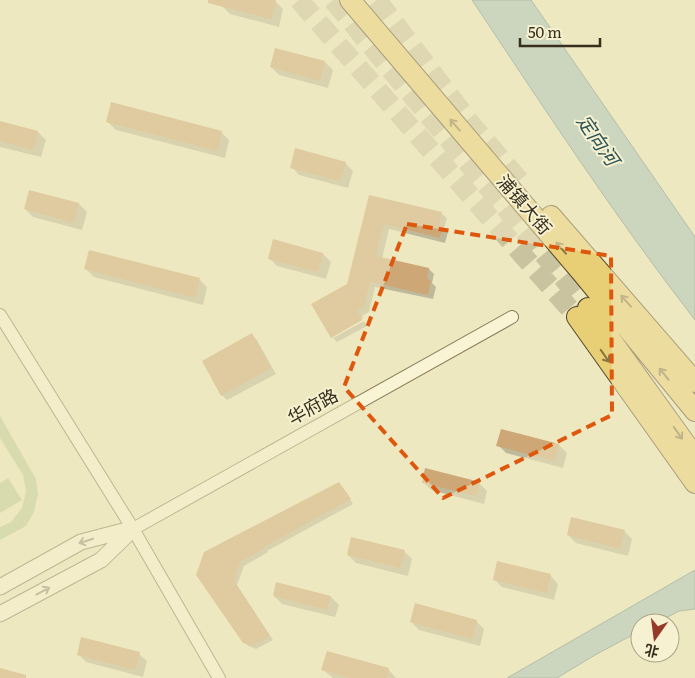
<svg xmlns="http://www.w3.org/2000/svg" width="695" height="678" font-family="Literata,'Noto Sans SC',serif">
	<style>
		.green { fill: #bdcc95 }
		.water { fill: #a3c0bc; stroke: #6a8e8b }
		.shadow { fill: #0003 }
		.building { fill: #cda876 }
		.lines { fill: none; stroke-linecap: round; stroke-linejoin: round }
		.trunk-tunnel { stroke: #c9c3a0; stroke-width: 20; stroke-dasharray: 20 10; stroke-linecap: butt }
		.minor-casing { stroke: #887958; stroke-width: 14 }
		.tertiary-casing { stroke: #887958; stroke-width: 17 }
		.trunk-casing { stroke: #55462d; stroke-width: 22 }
		.minor { stroke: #f9f4d4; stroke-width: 12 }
		.tertiary { stroke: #f9f4d4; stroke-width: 15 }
		.trunk { stroke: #e8ce74; stroke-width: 20 }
		.oneway { stroke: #877644 }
		.oneway2 { stroke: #989178 }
		.marked { fill: none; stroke: #df570d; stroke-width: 4; stroke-dasharray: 10 6; stroke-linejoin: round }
		.labels { text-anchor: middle; stroke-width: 4; stroke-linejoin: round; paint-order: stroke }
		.street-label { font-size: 18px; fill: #372e1d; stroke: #f6f1d0 }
		.water-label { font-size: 19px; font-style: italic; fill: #2c5357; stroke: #f6f1d0 }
	</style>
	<rect width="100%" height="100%" fill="#eee8c1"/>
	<path class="green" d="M0,416L36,479L38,494L34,512L26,526L0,540V527L11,522L22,508L26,491L23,475L0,438Z
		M8,478L22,500L0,513V483Z"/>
	<path class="water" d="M472,0H531L695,237V320C615,217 544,108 472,0Z
		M695,570V609L679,611L656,623H640V631L595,655L557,678H507Z"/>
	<path class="shadow" d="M223,0L275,1L283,9L279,27L230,14L222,6Z
		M325,62L333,70L328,88L279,75L271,67Z
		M0,122L38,132L46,140L41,157L0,147Z
		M108,122L221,132L229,140L225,158L116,130Z
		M345,163L353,171L348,188L299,175L292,167Z
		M30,191L79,204L87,212L82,230L33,217L25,209Z
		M370,197L441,213L447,218L444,228L448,232L445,243L389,229L382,259L429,269L434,274L432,283L436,287L433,299L375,287L369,312L362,316L363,318L332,336L348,285Z
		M323,254L331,262L326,279L277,266L269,258Z
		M86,269L199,279L207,287L203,305L94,277Z
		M364,321L367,326L337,342L333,338Z
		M252,335L257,340L276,374L227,400L222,395Z
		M502,431L559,445L567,453L563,468L506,453L498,445Z
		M423,482L479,483L487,491L484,504L431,490Z
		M342,487L353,504L267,551L268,552L244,566L237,585L273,640L256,649L248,646L197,575Z
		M624,531L632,539L628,556L576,543L568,535Z
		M404,551L412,559L408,576L356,563L348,555Z
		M551,576L558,584L554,600L502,587L494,579Z
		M274,596L331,597L339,605L335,617L282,604Z
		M476,621L484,629L480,646L419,630L411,622Z
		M78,654H139L147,661L143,677L86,662Z
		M388,669L396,678H333L323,670Z"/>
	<path class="building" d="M208,0H276L271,19L208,3Z
		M275,48L325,61L320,81L270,67Z
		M111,102L222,131L217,151L106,122Z
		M0,121L38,131L33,150L0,141Z
		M295,148L346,162L340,181L290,168Z
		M29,190L79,203L74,223L24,209Z
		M369,195L442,212L439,225L443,226L440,238L384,224L376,256L429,268L427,279L431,280L428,295L370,282L364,307L357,310L362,320L331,338L311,304L347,284Z
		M273,239L323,253L318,272L268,259Z
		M89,250L200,278L195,298L84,269Z
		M252,333L271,368L221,396L202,361Z
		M501,429L559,444L555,461L496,446Z
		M425,468L480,482L476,496L422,483Z
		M339,482L351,499L264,547L265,548L240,562L234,581L270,636L252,646L243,643L196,575L204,552Z
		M571,517L625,530L620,549L567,535Z
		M351,537L405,550L400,568L347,555Z
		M497,561L551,574L547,593L493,580Z
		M276,582L331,596L327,610L273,596Z
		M415,603L477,620L472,639L410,622Z
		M81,637L140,652L135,670L77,655Z
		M327,651L389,668L386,678H351L321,670Z
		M0,668L26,675V678H0Z"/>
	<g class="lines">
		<path class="trunk-tunnel" d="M299,0L577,317
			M333,0L588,308
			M377,0L471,124L520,181"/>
		<g class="minor-casing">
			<path id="minor" d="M0,315L133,529L219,678
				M133,529L512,317"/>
		</g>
		<g class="tertiary-casing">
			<path id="tertiary" d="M0,587L81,542L131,529
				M0,614L101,560L133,529"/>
		</g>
		<g class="trunk-casing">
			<path id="trunk" d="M350,0L583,274L695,411
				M551,216L695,382
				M588,308L695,457
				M577,317L695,483"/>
		</g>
		<use href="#minor" class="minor"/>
		<use href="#tertiary" class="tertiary"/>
		<use href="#trunk" class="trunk"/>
	</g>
	<defs><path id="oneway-shaft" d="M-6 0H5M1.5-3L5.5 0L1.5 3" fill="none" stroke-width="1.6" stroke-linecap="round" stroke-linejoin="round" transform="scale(1.25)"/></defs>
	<g class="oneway">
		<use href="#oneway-shaft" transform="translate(455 125) rotate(-131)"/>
		<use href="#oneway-shaft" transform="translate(561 248) rotate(-131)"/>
		<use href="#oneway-shaft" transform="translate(626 301) rotate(-131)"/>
		<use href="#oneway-shaft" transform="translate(605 356) rotate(55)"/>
		<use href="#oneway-shaft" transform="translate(664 374) rotate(-129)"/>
		<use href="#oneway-shaft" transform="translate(678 433) rotate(55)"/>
	</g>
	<g class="oneway2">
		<use href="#oneway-shaft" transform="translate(86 541) rotate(162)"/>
		<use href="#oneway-shaft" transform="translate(43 591) rotate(-28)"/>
	</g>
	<path d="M0 0H695V678H0ZM407,224L611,256L612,415L443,498L344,387Z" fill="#eee8c1" fill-opacity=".55" fill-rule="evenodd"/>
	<path class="marked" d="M407,224L611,256L612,415L443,498L344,387Z"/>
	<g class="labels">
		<g class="street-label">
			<text transform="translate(524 205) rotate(49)" y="6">浦镇大街</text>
			<text transform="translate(313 407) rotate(-29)" y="6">华府路</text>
		</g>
		<g class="water-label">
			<text transform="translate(598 140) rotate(55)" y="7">定向河</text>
		</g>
	</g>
	<g transform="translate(655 638) rotate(194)"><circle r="24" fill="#f6f1d0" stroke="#aaa388"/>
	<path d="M0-4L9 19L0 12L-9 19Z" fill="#973928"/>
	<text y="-8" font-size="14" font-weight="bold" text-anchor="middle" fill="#372e1d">北</text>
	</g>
	<path d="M520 38v8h80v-8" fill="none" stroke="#372e1d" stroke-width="2.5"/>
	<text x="528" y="38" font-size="15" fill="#372e1d" stroke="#f6f1d0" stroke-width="4" paint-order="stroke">50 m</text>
</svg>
